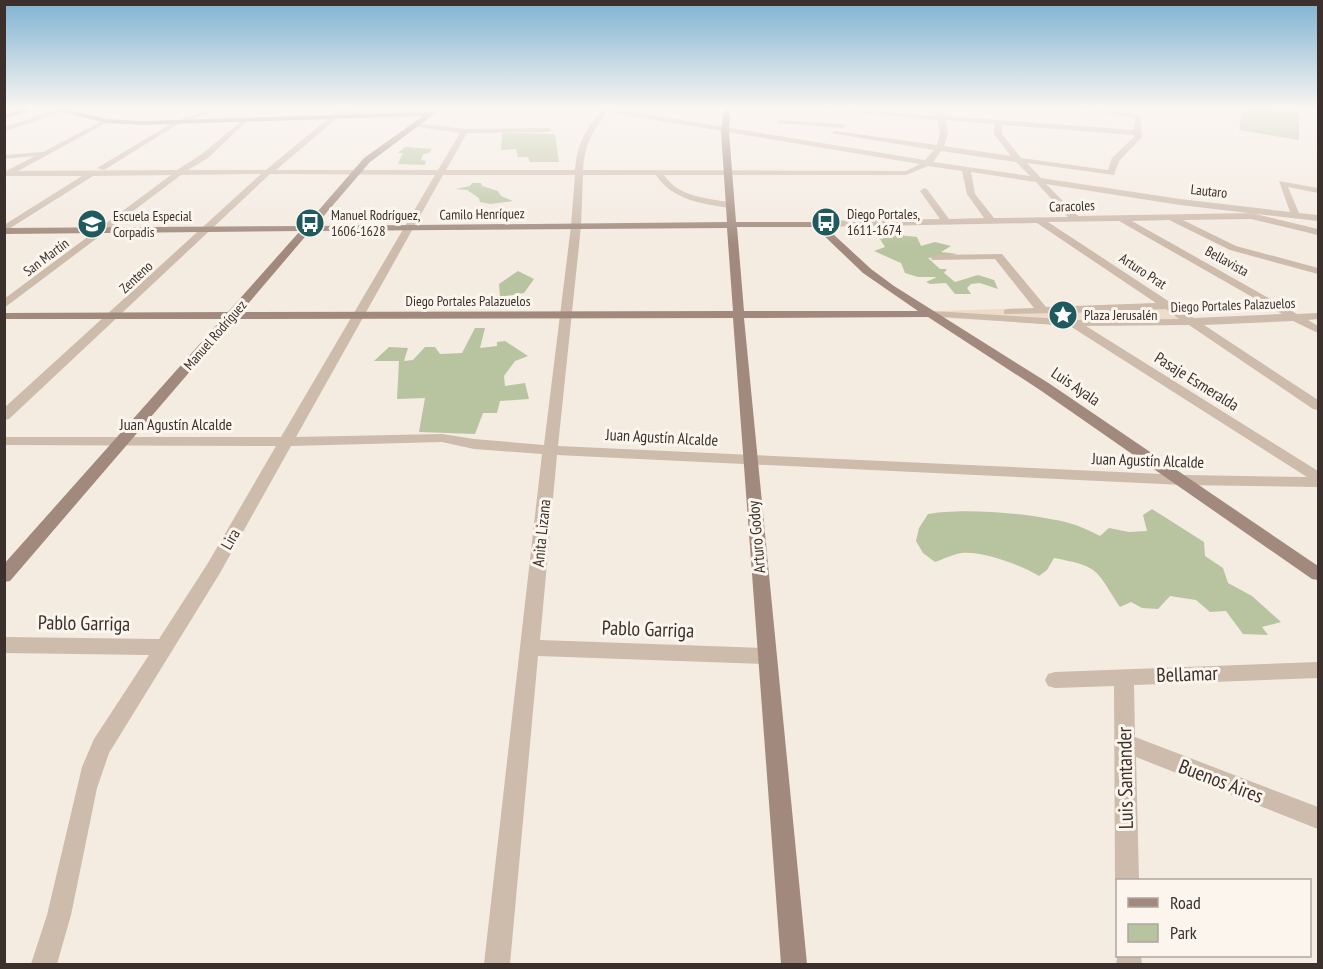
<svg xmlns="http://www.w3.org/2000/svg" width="1323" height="969" font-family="'PT Sans Narrow',sans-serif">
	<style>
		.green { fill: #b8c4a0 }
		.plaza { fill: #ecdcc8 }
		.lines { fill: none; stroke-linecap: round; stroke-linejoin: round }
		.street { fill: #cdbbac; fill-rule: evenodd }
		.secondary { fill: #a18a7d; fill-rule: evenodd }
		.labels { text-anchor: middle; stroke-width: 6; stroke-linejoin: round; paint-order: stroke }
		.far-street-label { font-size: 14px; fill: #3b302b; stroke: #fbf5ee }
		.far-poi-label { font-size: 14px; fill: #3b302b; stroke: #fbf5ee; text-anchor: start }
		.street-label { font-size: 16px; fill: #3b302b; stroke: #fbf5ee }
		.near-street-label { font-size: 20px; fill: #3b302b; stroke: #fbf5ee }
	</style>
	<rect width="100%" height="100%" fill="#f4ebe1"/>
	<path class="green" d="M1243,109L1299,110V140L1239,130Z
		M502,133L555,134L559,162H530L528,157H518L516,149L501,150Z
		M405,147L432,149L429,153L423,154L421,160L426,161L425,165L398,164L403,153H398Z
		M472,183H481L482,186L498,191L501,196L513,201L490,204L480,202L479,198L467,190L455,189L470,186Z
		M898,235L917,237L921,246L935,242L951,246L941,252L958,254L928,258L940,269H947L944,273L955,282L978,275L994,280L998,289L980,283L971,284L967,288L971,294H955L946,283L930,284L926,282L937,277H918L905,273L901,263L874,251L885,247L880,239Z
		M518,271L534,279L524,293L500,297L499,284Z
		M475,328H485L480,348L497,346V342L505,341L528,356L515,361L504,376L505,386L525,383L529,399L500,401L497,413H483L475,434L419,432L425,398L397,399L399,361H374L389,347L408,348L404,361L413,360L425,347H435L440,354L462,353Z
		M1152,509L1204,542L1205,556L1223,568L1228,583L1252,596L1281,622L1262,627L1268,635L1243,634L1226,611L1210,612L1196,600L1170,596L1158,609L1142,608L1131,602L1120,607C1095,569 1101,567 1054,558L1047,570L1039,576C1021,565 983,551 962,553C953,554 944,559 935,562L923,553L916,541L919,528L928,514C965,507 1033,514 1069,523C1080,526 1090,531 1100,536L1109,528L1129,532L1147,531L1143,515Z"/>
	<path class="plaza" d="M1170,304L1191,319L1072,325L944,318L939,311Z"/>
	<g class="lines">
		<path class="street" d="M58,109L63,111L4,132V127Z
			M210,109H221L178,124L104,170L97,168L174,122Z
			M332,109H349L376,116L373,118L343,113L276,170H438L460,133L412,126L414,123L465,129L548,128L552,130L548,132L467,133L446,170H575C577,145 585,130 601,111L596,109H614L925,160L934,150L831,133L835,131L937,145L940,133L937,120L817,109H854L936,116L934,109H941L943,116L1134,130L1135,118L1074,109H1099L1140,115L1142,137L1119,161L1114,175L1027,163L1041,178L1180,199L1290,212L1279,181L1318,188V193L1288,187L1299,213L1318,215V221L1180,205L1046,184L1078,216L1251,213L1318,229V235L1251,219L1183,220L1236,246L1318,268V274L1230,250L1169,220L1132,221L1297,314L1318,313V319L1308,320L1318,326V333L1293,321L1204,325L1318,400V410L1313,409L1189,325L1086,326L1318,471V487L1183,485L557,455L540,640L766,648L773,650L775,656L773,662L766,664L538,656L510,964H484L542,454L474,449L442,442L291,446L220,573L109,753L97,788L71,915L57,964H31L47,915L82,767L94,739L149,655L4,653V637L159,639L208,563L276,446L4,445V437H281L435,175L270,174L9,419L4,420V408L261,174L181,175L4,308V299L171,175L93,176L4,232V225L82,176H4V172L35,156L4,159V155L43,152L106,119L108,122L18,171L177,170L202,154L244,119L246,122L208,158L188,170H266L337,111ZM607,112L920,164L906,171L583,170C584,146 592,131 607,112ZM945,120L994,124V134L1011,156L944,146L948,133ZM1002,125L1134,135V137L1112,158L1108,170L1021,158L1002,134ZM941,151L1016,162L1030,176L933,162ZM928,166L962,171L967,194L984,218L949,219L927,189L924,188L920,191L940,219L817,221L812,224L817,227L1037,223L1156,303L1046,307L1002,254L936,255L931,258L932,260L995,259L1034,308L1008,309L1004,310V314L1058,313L1063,319L932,311L926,314L928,316L1070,326L1307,477L1183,475L558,446L581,226L583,175H656C672,200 703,204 730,208L734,205L733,203C709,198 679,198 664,175H906ZM971,172L1036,182L1068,217L994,218L975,194ZM443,175H575L571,226L544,445L474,439L442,434L296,437ZM1119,221L1282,314L1194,318L1048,222ZM1166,309L1179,319L1076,320L1070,313Z
			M780,120L842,124L846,126L842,128L778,123Z
			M1318,662V678L1134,685L1135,737L1318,807V829L1136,757L1139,880H1118V886L1115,880L1114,686L1055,688L1048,686L1045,680L1048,674L1055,672Z
			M1118,953V956H1141L1142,964H1116Z"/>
		<path class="secondary" d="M22,109H34L4,119V115Z
			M52,109H66L106,119L142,121L429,112L441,109L370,162L315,226L727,222L721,131L724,109H730L729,131L736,222H820L871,269L894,286L1050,384L1318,566V580L1312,579L1040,390L928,317L744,318L807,964H781L733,318L235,319L10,581L4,582V564L222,319H4V313L228,312L300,231L4,234V228L305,226L364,158L423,116L142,125L106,123ZM737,227H815L863,273L918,311H744ZM727,228L733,311L241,312L310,231Z"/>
	</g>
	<linearGradient id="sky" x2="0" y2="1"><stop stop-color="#7eb2d2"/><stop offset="0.44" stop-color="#faf6f2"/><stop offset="1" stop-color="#faf6f2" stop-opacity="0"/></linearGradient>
	<rect width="1323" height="245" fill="url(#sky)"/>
	<defs>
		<g id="bus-disc" transform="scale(1.5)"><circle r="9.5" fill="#1f5a5e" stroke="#fbf5ee"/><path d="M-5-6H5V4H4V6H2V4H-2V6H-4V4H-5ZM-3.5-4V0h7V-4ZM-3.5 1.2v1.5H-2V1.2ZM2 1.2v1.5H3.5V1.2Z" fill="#fff"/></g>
		<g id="school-disc" transform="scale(1.5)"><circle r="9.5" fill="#1f5a5e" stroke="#fbf5ee"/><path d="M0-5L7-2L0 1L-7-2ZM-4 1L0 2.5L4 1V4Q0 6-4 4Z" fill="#fff"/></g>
		<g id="sight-disc" transform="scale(1.5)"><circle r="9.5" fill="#1f5a5e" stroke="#fbf5ee"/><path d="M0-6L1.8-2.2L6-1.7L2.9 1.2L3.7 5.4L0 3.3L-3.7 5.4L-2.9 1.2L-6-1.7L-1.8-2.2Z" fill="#fff"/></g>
	</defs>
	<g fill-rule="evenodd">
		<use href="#bus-disc" x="826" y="222"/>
		<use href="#bus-disc" x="310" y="223"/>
		<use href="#school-disc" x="92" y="224"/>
		<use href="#sight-disc" x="1063" y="315"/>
	</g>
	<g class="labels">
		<g class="far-street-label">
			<text transform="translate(1209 191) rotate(6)" y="5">Lautaro</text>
			<text transform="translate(1072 206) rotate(-2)" y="5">Caracoles</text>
			<text transform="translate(482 214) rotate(-1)" y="5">Camilo Henríquez</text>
			<text transform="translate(46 257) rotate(-37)" y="5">San Martín</text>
			<text transform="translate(1227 261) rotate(29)" y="5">Bellavista</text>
			<text transform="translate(1143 271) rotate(33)" y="5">Arturo Prat</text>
			<text transform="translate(136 277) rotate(-43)" y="5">Zenteno</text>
			<text x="468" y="306">Diego Portales Palazuelos</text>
			<text transform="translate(1233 305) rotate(-2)" y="5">Diego Portales Palazuelos</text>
			<text transform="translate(215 335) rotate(-49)" y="5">Manuel Rodríguez</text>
		</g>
		<g class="far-poi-label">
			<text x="847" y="219">Diego Portales,<tspan x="847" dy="16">1611-1674</tspan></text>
			<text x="331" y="220">Manuel Rodríguez,<tspan x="331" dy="16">1606-1628</tspan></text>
			<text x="113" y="221">Escuela Especial<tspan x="113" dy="16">Corpadis</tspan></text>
			<text x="1084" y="320">Plaza Jerusalén</text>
		</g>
		<g class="street-label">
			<text transform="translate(1197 381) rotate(32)" y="6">Pasaje Esmeralda</text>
			<text transform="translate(1076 386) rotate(34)" y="6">Luis Ayala</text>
			<text x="176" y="430">Juan Agustín Alcalde</text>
			<text transform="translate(662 437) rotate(3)" y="6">Juan Agustín Alcalde</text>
			<text transform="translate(1148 460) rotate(2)" y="6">Juan Agustín Alcalde</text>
			<text transform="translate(541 533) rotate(-84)" y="6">Anita Lizana</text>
			<text transform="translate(756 537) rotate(-95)" y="6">Arturo Godoy</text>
			<text transform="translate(230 539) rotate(-60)" y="6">Lira</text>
		</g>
		<g class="near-street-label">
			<text transform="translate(84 623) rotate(1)" y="7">Pablo Garriga</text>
			<text transform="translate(648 629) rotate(2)" y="7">Pablo Garriga</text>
			<text transform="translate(1187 674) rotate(-2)" y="7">Bellamar</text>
			<text transform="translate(1125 778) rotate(-91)" y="7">Luis Santander</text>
			<text transform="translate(1221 781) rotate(21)" y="7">Buenos Aires</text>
		</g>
	</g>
	<rect width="1323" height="969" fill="none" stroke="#3b302b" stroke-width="12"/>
	<rect x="1116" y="879" width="195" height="78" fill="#fbf5ee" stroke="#aea6a0" stroke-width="1.5"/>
	<rect x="1128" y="898" width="30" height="9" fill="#a18a7d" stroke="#aea6a0" stroke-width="1.5"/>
	<text x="1170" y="909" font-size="18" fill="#3b302b">Road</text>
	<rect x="1128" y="924" width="30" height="18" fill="#b8c4a0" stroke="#aea6a0" stroke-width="1.5"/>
	<text x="1170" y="939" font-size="18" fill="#3b302b">Park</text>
</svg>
